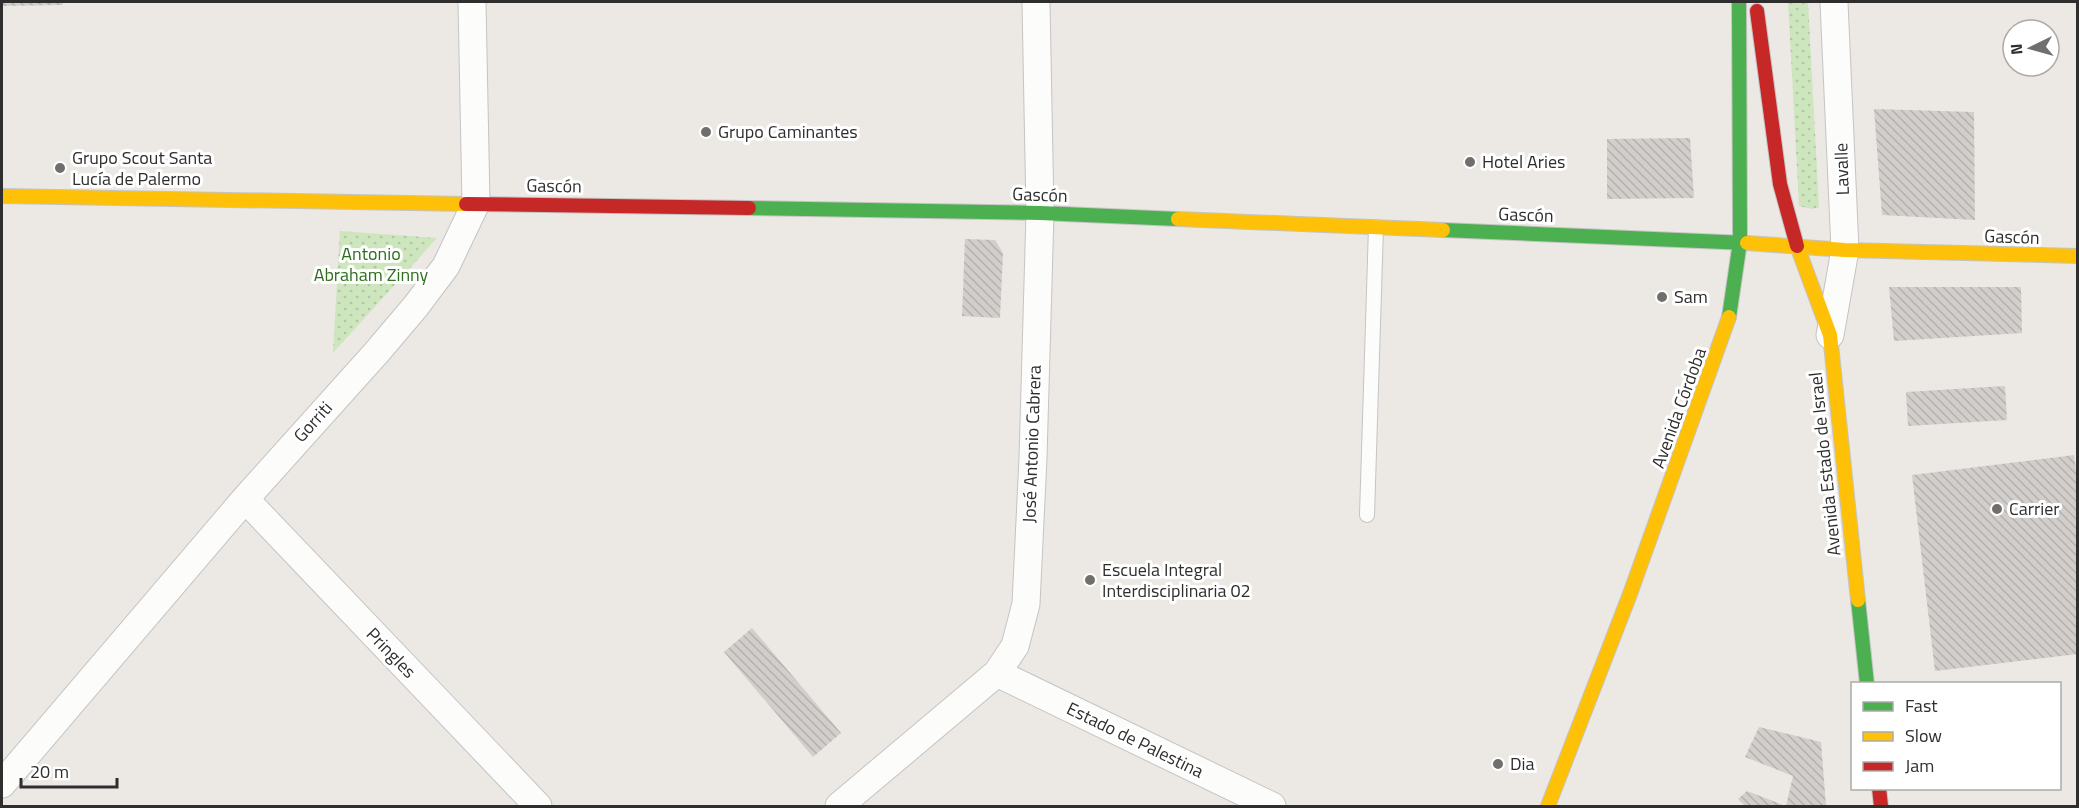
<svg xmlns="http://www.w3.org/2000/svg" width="2079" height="808" font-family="'Titillium Web',sans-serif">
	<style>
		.park { fill: url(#park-dots) }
		.building { fill: url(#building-back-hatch) }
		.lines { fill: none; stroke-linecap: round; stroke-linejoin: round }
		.lane-casing { stroke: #c5c4c5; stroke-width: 16 }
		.street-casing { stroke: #c5c4c5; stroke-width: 29 }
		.fast-casing { stroke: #c5c4c5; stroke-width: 16 }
		.slow-casing { stroke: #c5c4c5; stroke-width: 16 }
		.jam-casing { stroke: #c5c4c5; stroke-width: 16 }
		.lane { stroke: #fcfcfb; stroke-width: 14 }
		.street { stroke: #fcfcfb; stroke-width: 27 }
		.fast { stroke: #4caf50; stroke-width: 14 }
		.slow { stroke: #ffc107; stroke-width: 14 }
		.jam { stroke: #c62828; stroke-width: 14 }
		.poi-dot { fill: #706f6e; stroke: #fff; stroke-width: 2 }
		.labels { text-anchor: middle; stroke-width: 6; stroke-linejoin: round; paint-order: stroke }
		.poi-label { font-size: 18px; fill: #2e2e2e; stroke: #fff; text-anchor: start }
		.street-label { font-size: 18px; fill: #2e2e2e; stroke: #fff }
		.park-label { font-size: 18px; fill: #2c6e1b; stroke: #fff }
	</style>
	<defs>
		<pattern id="park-dots" width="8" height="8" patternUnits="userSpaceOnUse" patternTransform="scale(1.5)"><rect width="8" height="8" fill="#cee6be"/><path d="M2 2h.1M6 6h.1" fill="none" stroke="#b1c6a4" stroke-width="1.8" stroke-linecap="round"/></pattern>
		<pattern id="building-back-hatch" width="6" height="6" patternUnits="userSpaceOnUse" patternTransform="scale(1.5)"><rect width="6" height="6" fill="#d1cecb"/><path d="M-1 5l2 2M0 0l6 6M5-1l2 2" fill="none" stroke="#b4b1af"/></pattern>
	</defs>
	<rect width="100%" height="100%" fill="#ece8e4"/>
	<path class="park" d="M1788,2H1808L1819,207L1812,209L1799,206Z
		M340,231L437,238L333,353Z"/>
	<path class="building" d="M2,2H62L63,5L2,6Z
		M1874,109L1974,112L1975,220L1882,215Z
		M1690,138L1694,198L1607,199V139Z
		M965,239L995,240L1003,253L1000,318L962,316Z
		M1889,287H2021L2022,333L1894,341Z
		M2005,386L2007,420L1908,426L1906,392Z
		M2074,455L2078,485V654L1935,671L1912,475Z
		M752,628L841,733L813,757L724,652Z
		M1759,727L1821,742L1826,806H1745L1738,799L1747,791L1786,806L1793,776L1745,757Z"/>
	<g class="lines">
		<g class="lane-casing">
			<path id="lane" d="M1367,515L1376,227"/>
		</g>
		<g class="street-casing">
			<path id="street" d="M1830,335L1845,250L1834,2
				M245,499L538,806
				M997,673L1272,806
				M2,784L245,499L377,352L416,306L446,266L476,203L472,2
				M839,806L997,673L1015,646L1026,604L1033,458L1040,213L1036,2"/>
		</g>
		<g class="fast-casing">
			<path id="fast" d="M749,208L1040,213L1178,219
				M1443,230L1747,243
				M1729,317L1740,242L1739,2
				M1858,600L1867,684"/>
		</g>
		<g class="slow-casing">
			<path id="slow" d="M2,196L466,204
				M1178,219L1443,230
				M1747,243L1845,250L2078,256
				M1797,246L1830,335L1858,600
				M1548,806L1630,594L1729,317"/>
		</g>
		<g class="jam-casing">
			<path id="jam" d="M1757,11L1780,184L1797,246
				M466,204L749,208
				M1879,788L1881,806"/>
		</g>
		<use href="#lane" class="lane"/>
		<use href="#street" class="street"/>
		<use href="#fast" class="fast"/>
		<use href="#slow" class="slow"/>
		<use href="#jam" class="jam"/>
	</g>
	<g class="poi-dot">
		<circle cx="706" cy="132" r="6"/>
		<circle cx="1470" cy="162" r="6"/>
		<circle cx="60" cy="168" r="6"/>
		<circle cx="1662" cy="297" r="6"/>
		<circle cx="1997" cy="509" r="6"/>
		<circle cx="1090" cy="580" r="6"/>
		<circle cx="1498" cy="764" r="6"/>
	</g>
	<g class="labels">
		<g class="poi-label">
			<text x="718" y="138">Grupo Caminantes</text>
			<text x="72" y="164">Grupo Scout Santa<tspan x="72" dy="21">Lucía de Palermo</tspan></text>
			<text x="1482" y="168">Hotel Aries</text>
			<text x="1674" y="303">Sam</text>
			<text x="2009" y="515">Carrier</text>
			<text x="1102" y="576">Escuela Integral<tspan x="1102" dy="21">Interdisciplinaria 02</tspan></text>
			<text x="1510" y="770">Dia</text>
		</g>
		<g class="street-label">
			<text transform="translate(1842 169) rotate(-92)" y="6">Lavalle</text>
			<text transform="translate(554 186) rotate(1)" y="6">Gascón</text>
			<text transform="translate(1040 195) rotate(2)" y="6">Gascón</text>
			<text transform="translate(1526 215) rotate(2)" y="6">Gascón</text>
			<text transform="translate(2012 237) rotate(2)" y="6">Gascón</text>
			<text transform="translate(1679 408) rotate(-70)" y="6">Avenida Córdoba</text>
			<text transform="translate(313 422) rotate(-48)" y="6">Gorriti</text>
			<text transform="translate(1032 444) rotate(-88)" y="6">José Antonio Cabrera</text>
			<text transform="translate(1825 464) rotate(-96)" y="6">Avenida Estado de Israel</text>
			<text transform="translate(391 653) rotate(46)" y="6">Pringles</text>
			<text transform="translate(1135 740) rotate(26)" y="6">Estado de Palestina</text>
		</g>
		<g class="park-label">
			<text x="371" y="260">Antonio<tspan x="371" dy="21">Abraham Zinny</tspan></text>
		</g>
	</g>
	<rect width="2079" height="808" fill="none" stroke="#2e2e2e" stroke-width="6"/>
	<rect x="1851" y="682" width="210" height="108" fill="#ffffff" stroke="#ababab" stroke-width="1.5"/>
	<rect x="1863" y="702" width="30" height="9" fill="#4caf50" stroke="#ababab" stroke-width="1.5"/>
	<text x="1905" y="712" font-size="18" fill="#2e2e2e">Fast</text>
	<rect x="1863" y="732" width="30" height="9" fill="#ffc107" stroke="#ababab" stroke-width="1.5"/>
	<text x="1905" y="742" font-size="18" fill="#2e2e2e">Slow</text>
	<rect x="1863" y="762" width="30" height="9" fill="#c62828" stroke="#ababab" stroke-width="1.5"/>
	<text x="1905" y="772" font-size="18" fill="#2e2e2e">Jam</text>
	<g transform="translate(2031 48) rotate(265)"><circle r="28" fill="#ffffff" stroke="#ababab" stroke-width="1.5"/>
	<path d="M0-4.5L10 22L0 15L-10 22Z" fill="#706f6e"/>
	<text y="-9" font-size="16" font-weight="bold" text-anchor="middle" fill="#2e2e2e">N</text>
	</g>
	<path d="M21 778v9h96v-9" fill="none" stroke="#2e2e2e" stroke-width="3"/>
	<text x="30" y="778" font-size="18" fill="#2e2e2e" stroke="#ffffff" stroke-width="4.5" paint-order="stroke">20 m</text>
</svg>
